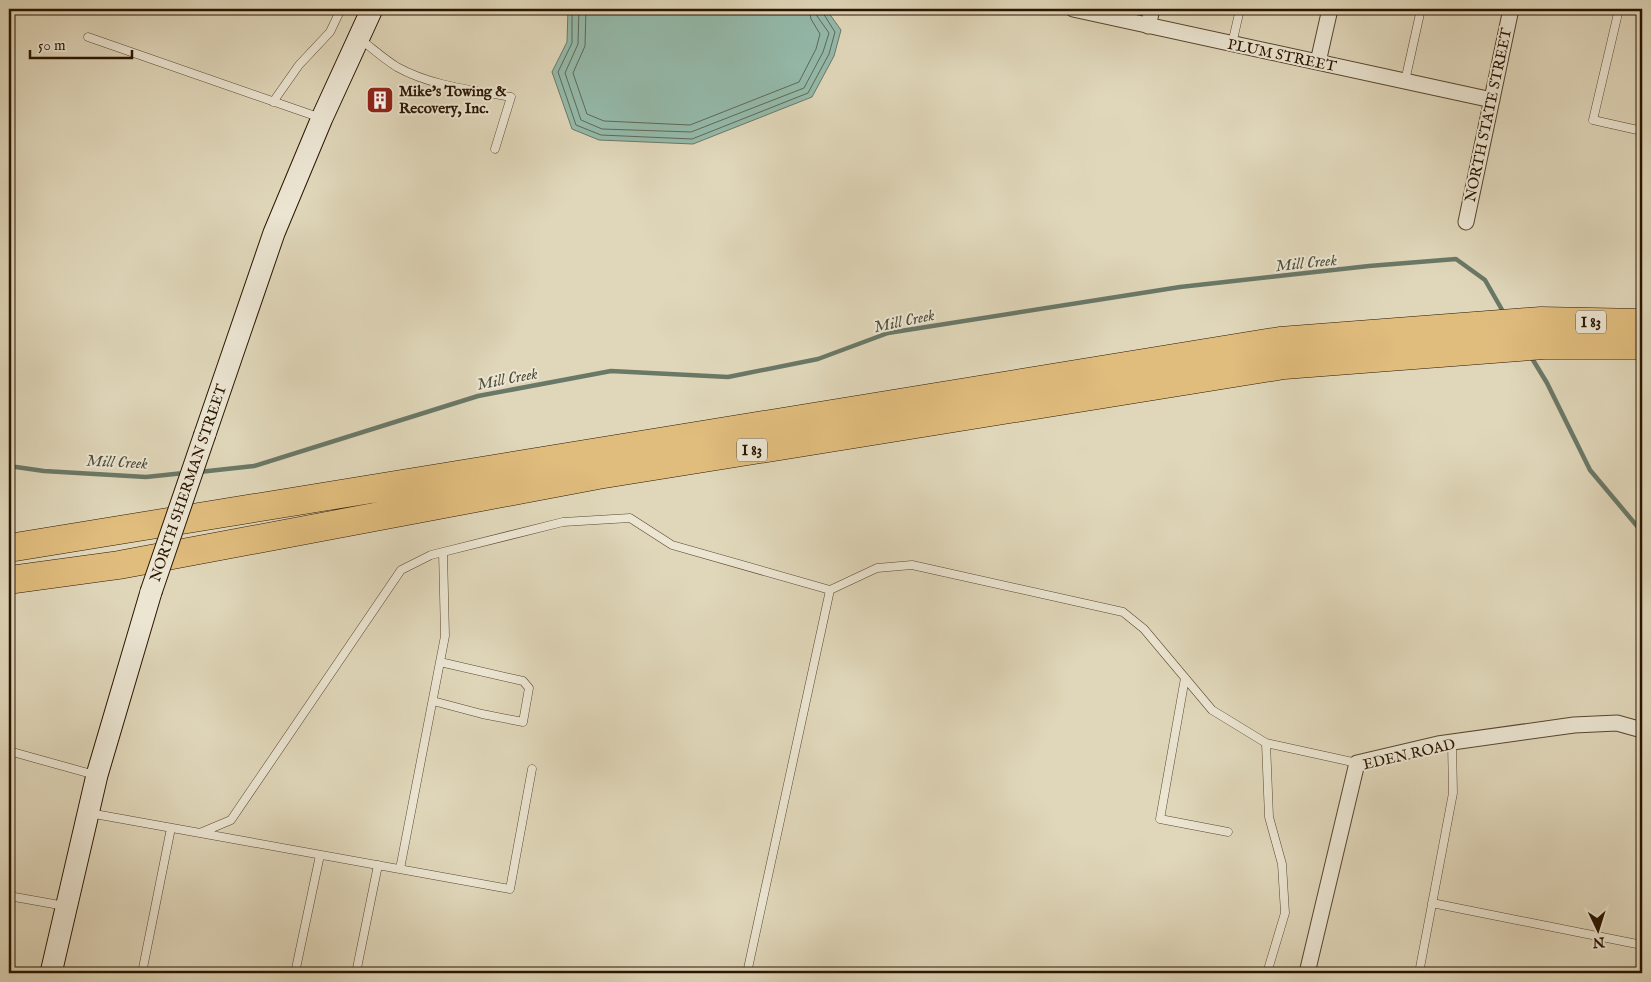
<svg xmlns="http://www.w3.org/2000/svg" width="1651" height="982" font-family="'IM FELL English',serif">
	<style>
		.water { fill: #94baab; stroke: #6a7867 }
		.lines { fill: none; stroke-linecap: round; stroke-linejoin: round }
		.shore { stroke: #5f6856; stroke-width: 1 }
		.stream { stroke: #6a7867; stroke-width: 4.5 }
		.service-casing { stroke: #58462e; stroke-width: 9 }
		.minor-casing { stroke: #58462e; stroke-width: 17 }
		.secondary-casing { stroke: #2a1500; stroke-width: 23 }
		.motorway-casing { stroke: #2a1500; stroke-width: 29 }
		.service { stroke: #ebe5d2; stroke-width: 8 }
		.minor { stroke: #ebe5d2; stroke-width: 15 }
		.secondary { stroke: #ebe5d2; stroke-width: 21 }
		.motorway { stroke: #e0bc7d; stroke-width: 28 }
		.secondary-bridge-casing { stroke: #2a1500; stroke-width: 23; stroke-linecap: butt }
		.secondary-bridge { stroke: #ebe5d2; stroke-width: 21 }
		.labels { text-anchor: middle; stroke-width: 4; stroke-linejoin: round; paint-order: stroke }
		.shield { fill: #ebe5d2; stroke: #64533f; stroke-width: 1 }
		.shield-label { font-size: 14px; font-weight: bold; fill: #2a1500 }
		.street-label { font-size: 15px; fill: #2a1500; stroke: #ebe5d2 }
		.poi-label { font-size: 15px; font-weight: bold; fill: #2a1500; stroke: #ebe5d2; text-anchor: start }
		.water-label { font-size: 16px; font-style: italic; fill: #4f4f3c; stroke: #ebe5d2 }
	</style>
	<rect width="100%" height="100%" fill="#e0d7ba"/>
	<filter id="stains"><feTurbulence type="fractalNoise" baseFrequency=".004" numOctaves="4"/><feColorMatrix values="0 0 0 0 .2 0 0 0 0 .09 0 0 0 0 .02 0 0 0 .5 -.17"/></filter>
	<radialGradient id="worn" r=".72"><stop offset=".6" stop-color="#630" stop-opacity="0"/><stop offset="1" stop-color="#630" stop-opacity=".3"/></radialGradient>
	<path class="water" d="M568,9H826L841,30L834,56L812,97L693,144L599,140L572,129L552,72L567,42Z"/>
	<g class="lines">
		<path class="shore" d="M572,9V43L558,72L576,125L601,135L692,139L808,93L829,54L835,32L823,13V9
			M579,9L578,44L565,73L581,120L602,129L691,132L804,88L823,52L829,33L817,16L816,9
			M586,9L585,46L573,73L587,114L604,121L690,125L799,82L816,49L820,34L811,19L809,9"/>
		<path class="stream" d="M1530,355L1547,383L1590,470L1642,532
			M9,466L44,471L146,477L184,473
			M199,472L254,466L478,396L611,371L728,377L818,359L888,333L1180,287L1369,266L1456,259L1485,280L1505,315"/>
		<g class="service-casing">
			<path id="service" d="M1619,9L1593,120L1642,131
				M88,37L321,118
				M360,39C372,48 384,59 397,67C431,86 473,90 511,97L495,149
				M1232,44L1240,9
				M1405,81L1421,9
				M273,102L299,65L330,32L341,9
				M1185,678L1160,819L1228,832
				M433,701L482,714L523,722L529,688L523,681L440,662
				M1266,743L1269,817L1282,864L1285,913L1267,973
				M9,751L95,775
				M89,813L200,833L231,820L401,570L431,555L563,522L630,518L672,545L830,590L877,568L912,565L1123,612L1144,629L1212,710L1266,743L1357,763
				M200,833L510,889L532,769
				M400,869L445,636L443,552
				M9,896L65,906
				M1432,903L1642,945
				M142,973L171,828
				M295,973L320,855
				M356,973L378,865
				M747,973L830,590
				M1419,973L1453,793L1452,743"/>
		</g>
		<g class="minor-casing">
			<path id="minor" d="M1073,9L1492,100
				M1148,26L1152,9
				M1318,62L1330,9
				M1466,222L1511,9
				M1307,973L1357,763L1438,744L1574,725L1617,723L1642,730"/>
		</g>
		<g class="secondary-casing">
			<path id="secondary" d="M205,434L274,233L322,118L372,9
				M51,973L97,775L151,592"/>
		</g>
		<g class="motorway-casing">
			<path id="motorway" d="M9,548L1280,341L1541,321L1642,323
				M9,580L119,565L598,475L1284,365L1544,345H1642"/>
		</g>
		<use href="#service" class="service"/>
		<use href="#minor" class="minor"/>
		<use href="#secondary" class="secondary"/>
		<use href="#motorway" class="motorway"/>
		<g class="secondary-bridge-casing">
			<path id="secondary-bridge" d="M151,592L205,434"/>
		</g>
		<use href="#secondary-bridge" class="secondary-bridge"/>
	</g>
	<defs>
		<g id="building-square" transform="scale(1.4375)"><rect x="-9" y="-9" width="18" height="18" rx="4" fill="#8f2418" stroke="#ebe5d2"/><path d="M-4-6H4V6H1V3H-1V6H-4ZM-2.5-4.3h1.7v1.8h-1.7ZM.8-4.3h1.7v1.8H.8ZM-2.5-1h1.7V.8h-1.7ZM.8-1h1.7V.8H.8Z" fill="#fff"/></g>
	</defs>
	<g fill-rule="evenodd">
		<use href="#building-square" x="380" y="100"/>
	</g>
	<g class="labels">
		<g class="shield">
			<rect x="1576" y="310.5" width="30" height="23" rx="4"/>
			<rect x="737" y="438.5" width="30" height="23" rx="4"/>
		</g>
		<g class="shield-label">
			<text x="1591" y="327">I 83</text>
			<text x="752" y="455">I 83</text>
		</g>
		<g class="street-label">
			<text transform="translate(1282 55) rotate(12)" y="5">PLUM STREET</text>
			<text transform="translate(1488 115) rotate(-78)" y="5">NORTH STATE STREET</text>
			<text transform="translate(188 483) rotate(-71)" y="5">NORTH SHERMAN STREET</text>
			<text transform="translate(1409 754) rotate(-13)" y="5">EDEN ROAD</text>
		</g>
		<g class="poi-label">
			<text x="399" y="96">Mike's Towing &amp;<tspan x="399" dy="17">Recovery, Inc.</tspan></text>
		</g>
		<g class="water-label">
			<text transform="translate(1306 262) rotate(-6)" y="6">Mill Creek</text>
			<text transform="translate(904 320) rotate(-12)" y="6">Mill Creek</text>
			<text transform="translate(507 378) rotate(-11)" y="6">Mill Creek</text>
			<text transform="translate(117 461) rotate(3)" y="6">Mill Creek</text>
		</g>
	</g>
	<rect width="1651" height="982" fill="none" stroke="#e0d7ba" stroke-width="30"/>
	<rect x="10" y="10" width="1631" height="962" fill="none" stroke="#2a1500" stroke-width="2.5"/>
	<rect x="15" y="15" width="1621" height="952" fill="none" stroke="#2a1500"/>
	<g transform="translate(1598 930) rotate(176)" stroke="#ebe5d2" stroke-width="4" paint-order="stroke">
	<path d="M0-4L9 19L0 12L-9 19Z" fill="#2a1500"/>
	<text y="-8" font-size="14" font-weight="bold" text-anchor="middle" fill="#2a1500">N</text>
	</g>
	<path d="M30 50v8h102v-8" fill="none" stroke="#2a1500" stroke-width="2.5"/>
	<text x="38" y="50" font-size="15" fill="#2a1500" stroke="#ebe5d2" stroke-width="4" paint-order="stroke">50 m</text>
	<rect width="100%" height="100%" filter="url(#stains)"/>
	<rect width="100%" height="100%" fill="url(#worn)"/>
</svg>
